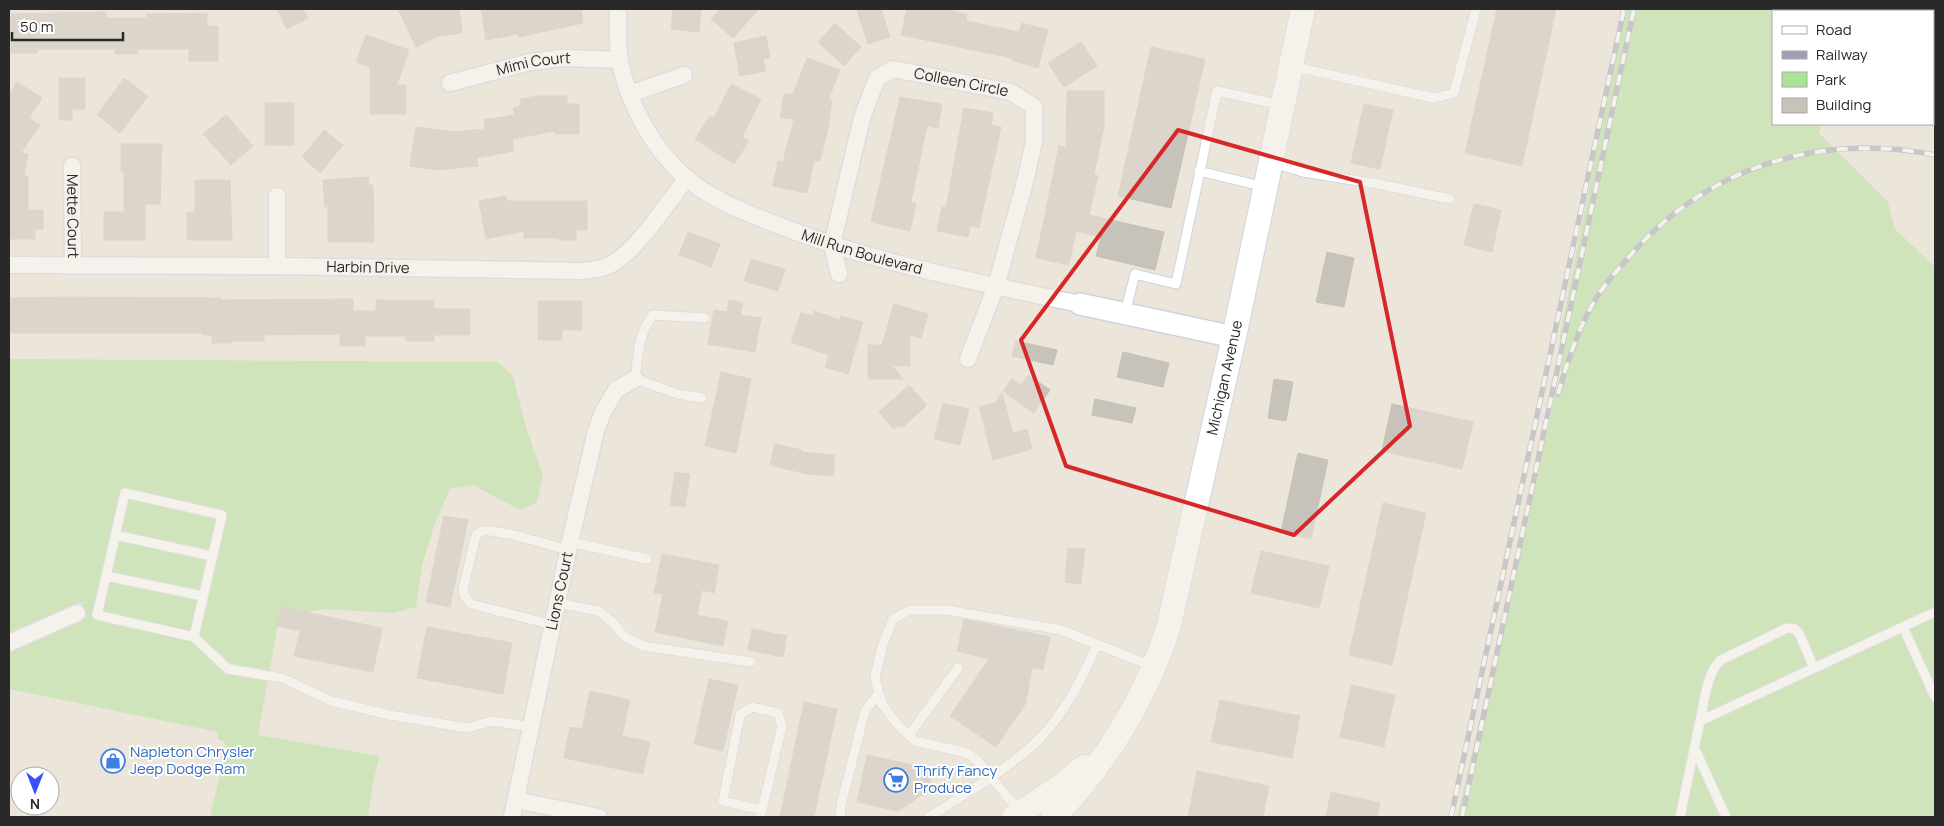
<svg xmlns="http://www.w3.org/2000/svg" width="1944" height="826" font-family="Manrope,sans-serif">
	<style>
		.green { fill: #abe396 }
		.building { fill: #c7c2ba; stroke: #c7c1b4 }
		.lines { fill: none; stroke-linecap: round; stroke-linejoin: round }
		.service-casing { stroke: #d0d2e2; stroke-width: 11 }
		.minor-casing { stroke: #d0d2e2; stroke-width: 19 }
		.tertiary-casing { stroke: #d0d2e2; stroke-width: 24 }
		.secondary-casing { stroke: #d0d2e2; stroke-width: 26 }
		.service { stroke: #fff; stroke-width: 9 }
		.minor { stroke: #fff; stroke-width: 16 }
		.tertiary { stroke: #fff; stroke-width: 21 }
		.secondary { stroke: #fff; stroke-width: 24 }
		.rail-casing { stroke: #9d9fb4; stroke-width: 5.5 }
		.rail { stroke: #fff; stroke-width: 4; stroke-dasharray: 11; stroke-linecap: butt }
		.marked { fill: none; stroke: #d62828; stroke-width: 4; stroke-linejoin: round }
		.labels { text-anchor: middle; stroke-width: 4; stroke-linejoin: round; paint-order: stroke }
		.street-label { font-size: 15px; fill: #292929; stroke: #fff }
		.shop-label { font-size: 15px; fill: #366cbe; stroke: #fff; text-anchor: start }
	</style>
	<rect width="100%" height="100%" fill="#ece5da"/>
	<path class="green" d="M1625,9H1849L1848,11H1773V124H1821L1819,133L1888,202L1895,229L1935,267V817H1457L1561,372L1560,334Z
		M9,359L498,362L513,376L526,427L543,476L537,502L520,510L473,485L450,489L435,523L422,566L416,607L394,613L324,609L279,618L258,735L380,756L373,782L368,817H210L226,749L225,742L217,739L218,732L9,689V652L87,617L81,602L9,634Z"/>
	<path class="building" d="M277,9H303L308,18L287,29Z
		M398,9H459L462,33L438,36L416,47Z
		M481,9H581L583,23L519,37L518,34L486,40Z
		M673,9H701L699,32L671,29Z
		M720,9H759L733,38L711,19Z
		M864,9H881L890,37L868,44L857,11Z
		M907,9H945L967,14L966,21L1019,32L1022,23L1048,30L1038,68L1011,60L1012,58L901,35Z
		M1497,9H1556L1522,166L1465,153Z
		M106,12V18H147V14L207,13V26H218V61H189V49H138V54H115V49H37V53H11V14Z
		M835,23L861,47L844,66L818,42Z
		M366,35L409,50L397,85H406V114H370V67L356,62Z
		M766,36L770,58L763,59L766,71L740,76L734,43Z
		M1081,42L1097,66L1064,87L1048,63Z
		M1151,47L1205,59L1171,208L1118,196Z
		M807,58L840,70L828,100H832L827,133L820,161L814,160L807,193L773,186L778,161L783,162L794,119L780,117L784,94H793Z
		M59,78H85V109H72V120H59Z
		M124,78L148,96L120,133L97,115Z
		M17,82L42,98L29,118L40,125L21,153L28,154L24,176H28V210H43V229H35V239H9V94Z
		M731,84L761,99L742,137L749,141L734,164L695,139L710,116L714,118Z
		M1067,91H1104V127L1094,174L1098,176L1089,215L1164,232L1155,270L1096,256L1101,237L1076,231L1069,265L1036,258L1059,146L1066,147Z
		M537,96H567V104H579V134H555V131L512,139L514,151L477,158L478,166L437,170L410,166L416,127L455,132L485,129L484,120L514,115L513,108L521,106L520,99Z
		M900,97L942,104L938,128L927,126L911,202L916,204L910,231L871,222Z
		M265,103H294V145H265Z
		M1364,104L1393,110L1380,169L1351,163Z
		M964,108L993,113L991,125L1001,127L979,228L970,226L968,237L937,231L942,207L946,208Z
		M226,115L253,146L231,165L203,134Z
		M324,130L343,145L320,173L302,157Z
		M121,144H162L160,204H145V240H104V212H124V172H121Z
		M368,177L369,185H373L374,242H328V206L325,207L323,180Z
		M195,180H230L232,240H187V212H195Z
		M506,196L507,201H587V230H576V240H559V238H524V231L486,239L479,201Z
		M1474,204L1501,210L1492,252L1464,245Z
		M688,232L720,244L711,267L679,255Z
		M1327,252L1354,258L1344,307L1316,302Z
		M751,259L785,269L778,291L744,281Z
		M62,297L221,298V300L353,299V311H376V300L434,301V309H470V335H434V341H406V336H365V346H340V334L264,335V341H231V343H212V335H203V333H9V298Z
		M729,300L743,303L740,315L761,318L755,352L708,344L714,310L727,312Z
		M538,301H582V330H562V340H538Z
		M894,304L928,314L921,338L910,335V366H892L904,379H868V345H882Z
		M814,311L840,320L841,316L863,322L848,374L825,367L829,355L791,342L801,313L813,316Z
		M1016,341L1057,350L1053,365L1012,356Z
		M1123,352L1169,363L1163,387L1117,377Z
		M721,372L751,379L736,453L705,446Z
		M1028,375L1050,390L1034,413L1003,391L1012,379L1021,385Z
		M1274,379L1293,382L1286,421L1268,418Z
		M909,385L927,405L902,428L899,425L894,429L879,412Z
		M1002,393L1013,433L1027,429L1032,449L993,460L979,407L995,403Z
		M1095,399L1136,408L1132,423L1092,415Z
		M943,403L969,409L960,445L934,439Z
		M1392,404L1473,422L1462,469L1382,451Z
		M775,444L802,450L801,452L835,455L833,476L807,474L770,465Z
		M1298,453L1328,460L1311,539L1281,532Z
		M675,472L690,474L685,507L670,505Z
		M1383,503L1426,513L1392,665L1349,655Z
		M444,516L468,520L450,607L426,602Z
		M1068,548L1085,549L1081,584L1065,582Z
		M1261,551L1329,566L1319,608L1251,593Z
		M662,554L719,565L714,593L702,590L697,615L728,621L723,646L655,632L663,594L654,593Z
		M281,607L382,628L373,672L294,656L300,631L277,626Z
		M964,619L1050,637L1043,670L1032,668L1026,703L996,747L950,716L989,659L957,651Z
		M427,627L512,643L503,694L417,678Z
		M752,629L787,636L783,657L748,650Z
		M709,679L738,685L723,751L694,744Z
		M1351,685L1395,695L1384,747L1340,737Z
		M590,691L630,700L622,736L650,742L643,774L564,758L570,727L582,729Z
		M1220,700L1300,716L1292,758L1211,742Z
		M804,702L837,709L814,817H780Z
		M867,755L933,769L928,791L898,811L857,802Z
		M1197,771L1269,786L1263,817H1188Z
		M1331,792L1380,803L1377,817H1326Z"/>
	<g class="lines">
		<g class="service-casing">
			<path id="service" d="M1291,66L1434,98L1454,93L1476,9
				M1271,162L1303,172L1378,184L1450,199
				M1199,171L1265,187
				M1125,313L1135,274L1176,284L1217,91L1282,105
				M702,398L678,394L635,379C638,357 638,333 653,315L705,318
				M115,535L212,556
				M570,542L647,559
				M106,576L203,596
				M557,603L599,611L612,622L625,637L643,646L751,662
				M553,625L471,604L465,597L463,589L476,535C478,533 480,532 483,531C496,528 552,546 568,550
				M1903,627L1935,697
				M194,637L222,515L125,493L97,615L194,637L228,669L282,678L331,701L390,715L467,728L493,721L532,727
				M1700,721C1704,703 1707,671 1721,660L1787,628L1795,629L1799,633L1814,668
				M909,735L958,668
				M1695,749L1726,817
				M1023,810L1009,799L978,761L967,753L915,741L897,724L882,704L875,678L882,647L893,619L910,610H947L1061,630L1152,666
				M760,817L762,810L782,726L778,713L752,707L740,715L723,801L762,810
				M840,817L841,805L865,711L879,693
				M929,817C967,792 1010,769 1042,736C1067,709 1083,677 1097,644
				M1680,817L1700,721L1935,612"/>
		</g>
		<g class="minor-casing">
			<g id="minor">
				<path id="s1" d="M618,9C618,26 617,45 620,62C629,105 653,149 686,178C710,198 741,211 770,222C869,262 975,282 1080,304"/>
				<path id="s2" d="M450,83L530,62L563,58L620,60"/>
				<path d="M630,94L684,75"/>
				<path id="s3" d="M72,166L73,265"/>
				<path d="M277,196V266"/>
				<path id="s4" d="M9,265L277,266L581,271C593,270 605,269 615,262C640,246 667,203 687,178"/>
				<path id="s5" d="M839,274L832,245L862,118L877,78L893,69L1011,92L1034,107V141L1026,178L996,286L968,359"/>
				<path d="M9,643L77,613"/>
				<path d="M516,800L599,817"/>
				<path id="s6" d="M512,817L570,542L596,431L603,412L616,390L635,379"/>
			</g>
		</g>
		<g class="tertiary-casing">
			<path id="tertiary" d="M1080,304L1234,337"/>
		</g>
		<g class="secondary-casing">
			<g id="secondary">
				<path d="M1014,817L1058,788L1084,767"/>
				<path id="s7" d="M1053,817C1104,767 1146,697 1168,629L1234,337L1303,9"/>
			</g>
		</g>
		<use href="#service" class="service"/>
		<use href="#minor" class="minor"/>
		<use href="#tertiary" class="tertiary"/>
		<use href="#secondary" class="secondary"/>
		<g class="rail-casing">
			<path id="rail" d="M1558,394C1566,367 1575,338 1588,313C1598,292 1613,275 1628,258C1706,167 1819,132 1935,155
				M1451,817L1624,9
				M1462,817L1634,9"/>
		</g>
		<use href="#rail" class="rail"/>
	</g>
	<path d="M0 0H1944V826H0ZM1178,130L1360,182L1410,426L1294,535L1066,466L1021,340Z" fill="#ece5da" fill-opacity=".55" fill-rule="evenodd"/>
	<path class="marked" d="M1178,130L1360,182L1410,426L1294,535L1066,466L1021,340Z"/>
	<defs>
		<g id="shop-ring" transform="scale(1.25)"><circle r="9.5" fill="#fff" stroke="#3f7fe0" stroke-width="1.5"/><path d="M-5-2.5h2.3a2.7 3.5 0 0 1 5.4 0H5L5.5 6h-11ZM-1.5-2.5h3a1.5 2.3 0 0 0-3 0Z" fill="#3f7fe0"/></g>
		<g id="supermarket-ring" transform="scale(1.25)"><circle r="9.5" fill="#fff" stroke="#3f7fe0" stroke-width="1.5"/><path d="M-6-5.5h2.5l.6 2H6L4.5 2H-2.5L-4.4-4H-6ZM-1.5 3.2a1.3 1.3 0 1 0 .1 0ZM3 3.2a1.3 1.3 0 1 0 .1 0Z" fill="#3f7fe0"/></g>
	</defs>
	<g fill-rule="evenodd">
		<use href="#shop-ring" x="113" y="761"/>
		<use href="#supermarket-ring" x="896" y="780"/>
	</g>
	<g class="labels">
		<g class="street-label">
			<text dy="5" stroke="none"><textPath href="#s2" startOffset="86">Mimi Court</textPath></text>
			<text dy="5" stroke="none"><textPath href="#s5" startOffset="291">Colleen Circle</textPath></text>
			<text dy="5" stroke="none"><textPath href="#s3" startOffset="50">Mette Court</textPath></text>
			<text dy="5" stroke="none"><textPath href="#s1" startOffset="381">Mill Run Boulevard</textPath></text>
			<text dy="5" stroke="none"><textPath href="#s4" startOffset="359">Harbin Drive</textPath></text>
			<text dy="5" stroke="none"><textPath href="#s7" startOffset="480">Michigan Avenue</textPath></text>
			<text dy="5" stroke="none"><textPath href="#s6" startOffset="231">Lions Court</textPath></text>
		</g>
		<g class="shop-label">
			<text x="130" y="757">Napleton Chrysler<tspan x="130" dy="17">Jeep Dodge Ram</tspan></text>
			<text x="914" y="776">Thrify Fancy<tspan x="914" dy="17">Produce</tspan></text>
		</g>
	</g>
	<rect width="1944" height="826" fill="none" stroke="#292929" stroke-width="20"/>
	<rect x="1772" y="10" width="162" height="115" fill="#ffffff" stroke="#a9a9a9"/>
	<rect x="1782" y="26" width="25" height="8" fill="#ffffff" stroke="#a9a9a9"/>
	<text x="1816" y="35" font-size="15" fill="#292929">Road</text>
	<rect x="1782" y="51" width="25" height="8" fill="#9d9fb4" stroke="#a9a9a9"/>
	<text x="1816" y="60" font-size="15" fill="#292929">Railway</text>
	<rect x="1782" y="72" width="25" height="15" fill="#abe396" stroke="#a9a9a9"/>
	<text x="1816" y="85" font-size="15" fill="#292929">Park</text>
	<rect x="1782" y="98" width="25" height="15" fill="#c7c2ba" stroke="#a9a9a9"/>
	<text x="1816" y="110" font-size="15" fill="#292929">Building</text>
	<g transform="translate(35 791) rotate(180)"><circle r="24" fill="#ffffff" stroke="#a9a9a9"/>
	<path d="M0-4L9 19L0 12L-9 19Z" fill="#3750fc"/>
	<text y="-8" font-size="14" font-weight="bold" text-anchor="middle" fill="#292929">N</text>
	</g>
	<path d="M12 32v8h111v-8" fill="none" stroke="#292929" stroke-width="2.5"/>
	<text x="20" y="32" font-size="15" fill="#292929" stroke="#ffffff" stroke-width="4" paint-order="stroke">50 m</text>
</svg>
